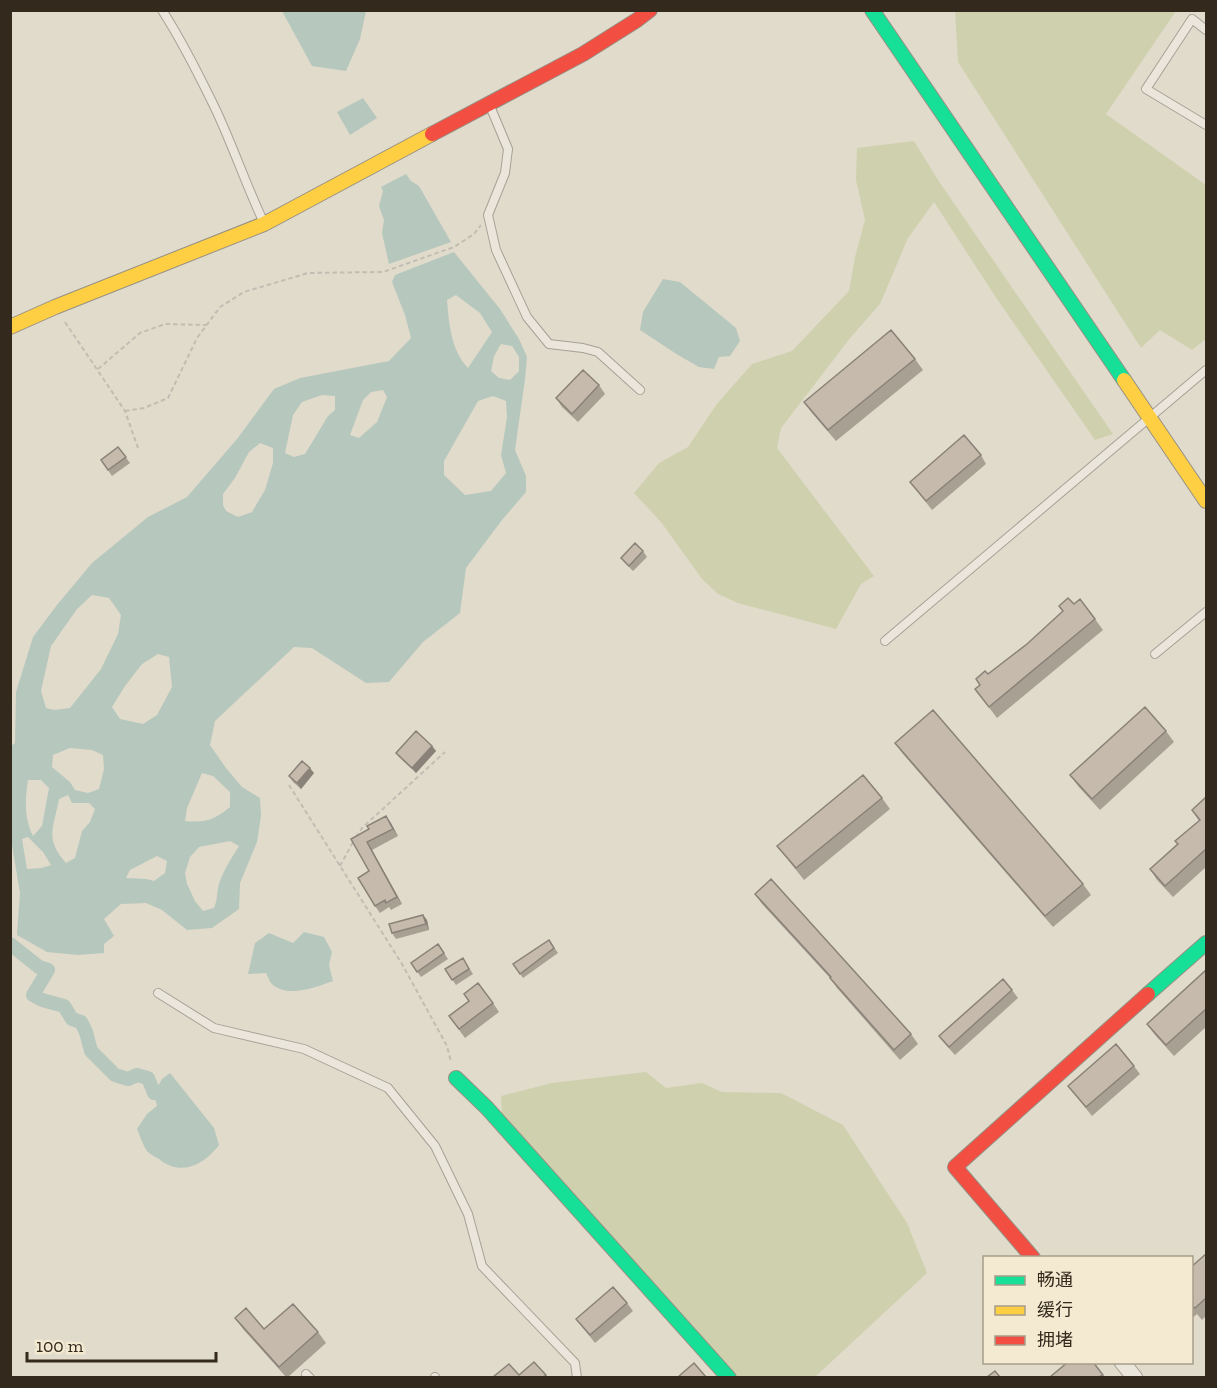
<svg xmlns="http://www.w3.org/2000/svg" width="1217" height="1388" font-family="'Zilla Slab','Noto Sans SC',serif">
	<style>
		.green { fill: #cfd1ae }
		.water { fill: #b6c7bd; fill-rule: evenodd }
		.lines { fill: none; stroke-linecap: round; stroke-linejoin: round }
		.canal { stroke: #b6c7bd; stroke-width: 14 }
		.lane-casing { stroke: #a6a095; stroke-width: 10 }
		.street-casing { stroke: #a6a095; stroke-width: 17 }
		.fast-casing { stroke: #969084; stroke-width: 16 }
		.slow-casing { stroke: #969084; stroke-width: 16 }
		.jam-casing { stroke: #969084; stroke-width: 16 }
		.path { stroke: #c2bdb3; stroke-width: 2; stroke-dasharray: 4.5 3; stroke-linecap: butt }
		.lane { stroke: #eae6dc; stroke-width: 8 }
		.street { stroke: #eae6dc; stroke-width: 15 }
		.fast { stroke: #16e098; stroke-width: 14 }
		.slow { stroke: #ffcf43; stroke-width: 14 }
		.jam { stroke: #f24e42; stroke-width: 14 }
		.wall { fill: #a9a094 }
		.shaded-wall { fill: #8a8278 }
		.building { fill: #c5baac; stroke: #8a8278; stroke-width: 1.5 }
	</style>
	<rect width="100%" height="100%" fill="#e1dbcb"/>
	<path class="green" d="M955,11H1176L1106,114L1206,185V339L1192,350L1160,330L1141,348L958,62Z
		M914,141L940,183L1113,434L1095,440L997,299L934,202L908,238L880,304L851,337L781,428L777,448L874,576L861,584L836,629L738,603L718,594L702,579L661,522L634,493L659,463L688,447L716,405L752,364L792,351L849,291L855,257L865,220L856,180L857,148Z
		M646,1072L666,1088L702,1083L722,1092L781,1093L843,1125L907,1223L927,1273L815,1377H738L502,1118L501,1096L552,1083Z"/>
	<path class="water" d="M282,11H366L360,39L346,71L312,66Z
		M363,98L377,118L350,135L337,112Z
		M406,174L411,181L419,186L451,242L389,264L382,233L384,220L379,206L383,191L381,187Z
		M454,252L500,309L519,339L527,357L525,379L515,450L526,476V492L502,520L466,568L460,613L423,642L389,682L366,683L312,648L294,647L215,721L210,745L226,768L242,787L260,798L261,816L257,842L240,883L239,909L212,928L187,930L162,910L146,903L121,904L104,919L114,936L104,944V953L78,955L47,952L17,935L20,893L11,839V746L15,743L16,692L33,637L57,605L92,563L148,517L187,497L237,439L274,389L300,378L389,361L411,338L405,315L392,282L395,275ZM456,295L480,313L492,332L468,368C451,350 449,324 447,300ZM501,344L512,346L519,357V371L510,380L499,378L491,371L494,356ZM383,390L387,397L377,422L359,438L350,435L363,400L371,392ZM322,395L335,396V410L328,416L305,454L294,457L285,453L293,415L302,402ZM493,396L506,401L507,417L501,455L506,473L491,491L465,495L444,475V461L478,401ZM260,443L273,448V463L265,490L252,512L238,517L226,511L223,505V494L235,478L249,452ZM92,595L109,598L121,615L118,634L101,669L70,708L54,710L46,708L41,691L51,646L77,609ZM158,654L169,657L172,687L157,715L143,724L120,719L112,707L125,686L142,664ZM70,748L92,750L103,755L104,769L99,789L88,793L75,790L70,782L52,767L53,755ZM202,773L213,776L230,792V807C214,820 206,823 185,821L187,808ZM28,780H41L49,788L42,826L33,836C24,818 25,800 28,780ZM68,795L72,803H89L95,809L90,822L82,831L75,858L66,863C44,838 54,827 59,799ZM28,837L43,852L51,865L42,868L27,869L22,839ZM230,841L239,846C231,859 221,874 218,888C217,895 217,901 214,908L203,911L195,901L187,884L185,873L190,857L199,847ZM157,856L167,861L165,873L154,881L147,879L126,878L130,870Z
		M663,279L680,282L736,328L740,341L730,356L719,357L714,369L699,367L678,355L640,330L643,312Z
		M304,932L324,937L332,952L329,965L333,981C316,987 289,998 273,985C270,983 268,977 266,973L248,974L255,943L269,933L293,943Z
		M170,1073L214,1128L219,1145C204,1165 181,1177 159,1159C155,1157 150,1154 147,1151C143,1145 140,1136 137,1129L147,1114L157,1106L154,1093L162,1079Z"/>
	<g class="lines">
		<path class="canal" d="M10,944L39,967L48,970L33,995L42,1000L64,1006L72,1019L81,1022L86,1032L91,1051L115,1075L128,1079L137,1075L148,1078L154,1093"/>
		<g class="lane-casing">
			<path id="lane" d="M162,10C182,41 199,75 215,108C233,146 246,185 264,223
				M1206,30L1192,19L1146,89L1206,125
				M490,106L508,149L505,173L488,215L496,250L527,317L549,344L583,348L598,352L640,390
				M885,641L1206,370
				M1155,654L1206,612
				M158,993L214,1028L304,1049L388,1088L435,1146L468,1214L482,1266L575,1363L577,1378
				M306,1374L310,1378
				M435,1377V1378"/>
		</g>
		<g class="street-casing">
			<path id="street" d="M1122,1362L1135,1378"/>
		</g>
		<g class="fast-casing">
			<path id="fast" d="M872,10L1124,380
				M1148,994L1206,943
				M456,1078L487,1108L729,1378"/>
		</g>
		<g class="slow-casing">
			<path id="slow" d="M10,327L55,307L264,224L432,134
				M1124,380L1206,501"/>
		</g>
		<g class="jam-casing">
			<path id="jam" d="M432,134L583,54L637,20L650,10
				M1033,1258L955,1167L1148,994"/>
		</g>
		<path class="path" d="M65,322L125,411L138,448
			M98,369L140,333L165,324L206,325
			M125,411L144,408L168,398L197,338L220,307L244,292L308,273L383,272L454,247L474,234L481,225
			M289,785L402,964L447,1046L451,1062
			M356,837L362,828L445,752
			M340,866L353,842"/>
		<use href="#lane" class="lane"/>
		<use href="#street" class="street"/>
		<use href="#fast" class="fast"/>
		<use href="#slow" class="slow"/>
		<use href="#jam" class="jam"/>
	</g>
	<path class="wall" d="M915,359L923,370L836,441L812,413L804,402Z
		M599,385L605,394L578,422L562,407L556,398Z
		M118,447L130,463L112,476L101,460Z
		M981,455L986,464L932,510L910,482Z
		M643,551L647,557L633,571L625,563L621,558Z
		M1074,604L1095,619L1103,630L997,718L975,689L980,685L976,679L988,674L1027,644Z
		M1166,731L1174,742L1100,810L1078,786L1070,775Z
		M895,743L1083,884L1091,895L1053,927L903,754Z
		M432,746L436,751L416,773L400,758L396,753Z
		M314,773L301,789L293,782L289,776Z
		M1206,797V867L1173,897L1157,880L1150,869L1177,844L1199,821L1192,810Z
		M882,798L890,809L804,880L777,846Z
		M386,816L398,836L372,850L402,904L391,910L389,907L380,913L375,906L369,871L351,839L369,829Z
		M755,894L911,1034L918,1044L900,1060L837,988L830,978L762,904Z
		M423,915L427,920L429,930L396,939L392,933Z
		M549,940L558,953L523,978L513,964Z
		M438,944L448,959L421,977L411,963Z
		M463,958L473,974L456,985L445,969Z
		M1206,970V1027L1174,1056L1155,1035L1147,1024Z
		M1012,990L1018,998L955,1055L945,1044L939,1036Z
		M469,1001L493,1003L499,1012L465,1038L449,1016Z
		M1134,1066L1140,1074L1092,1116L1068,1086Z
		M1206,1254V1316L1202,1320L1197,1314L1191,1319V1267Z
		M627,1303L633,1311L595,1343L576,1319Z
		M235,1318L264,1329L318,1332L326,1343L288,1377H286L243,1329Z"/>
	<path class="shaded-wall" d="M432,746L436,751L416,773L412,768Z
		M310,768L314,773L301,789L297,783Z
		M386,816L391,823L398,836L393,829Z
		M367,842L372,850L402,904L397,897Z
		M423,915L427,920L429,930L426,924Z"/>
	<path class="building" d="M891,330L915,359L828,430L804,402Z
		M583,370L599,385L572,414L556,398Z
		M964,435L981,455L926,501L910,482Z
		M118,447L126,457L108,470L101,460Z
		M635,543L643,551L629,566L621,558Z
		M1068,598L1074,604L1080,599L1095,619L989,707L975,689L980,685L976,679L985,671L988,674L1027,644L1063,611L1059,606Z
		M1145,707L1166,731L1092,799L1070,775Z
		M933,710L1083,884L1045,916L895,743Z
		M416,731L432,746L412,768L396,753Z
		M302,761L310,768L297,783L289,776Z
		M863,775L882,798L796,868L777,846Z
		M1206,797V849L1165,886L1150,869L1178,844L1175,841L1200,820L1192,810Z
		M386,816L393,829L367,842L397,897L386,903L385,900L375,906L358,878L369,871L351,839L369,829L367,826Z
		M771,879L911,1034L894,1050L830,978L831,977L755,894Z
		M423,915L426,924L392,933L389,924Z
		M549,940L554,948L520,974L513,964Z
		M438,944L444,953L417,972L411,963Z
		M463,958L469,969L452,980L445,969Z
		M1206,970V1009L1166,1045L1147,1024Z
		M1003,979L1012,990L949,1047L939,1036Z
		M478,983L493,1003L459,1029L449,1016L469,1001L464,994Z
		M1116,1044L1134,1066L1086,1107L1068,1086Z
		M1206,1254V1298L1195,1308L1191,1305V1267Z
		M613,1287L627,1303L590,1335L576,1319Z
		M293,1304L318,1332L279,1367L235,1318L246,1308L264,1329Z
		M534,1362L546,1375L543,1377H493L509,1364L519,1375Z
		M1068,1362H1093L1103,1375L1099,1377H1050Z
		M694,1363L706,1377H678Z
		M995,1371L1000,1377H987Z"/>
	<rect width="1217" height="1388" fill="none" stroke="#34291d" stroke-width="24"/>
	<rect x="983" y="1256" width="210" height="108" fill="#f3ead1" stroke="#a79d89" stroke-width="1.5"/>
	<rect x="995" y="1276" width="30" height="9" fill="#16e098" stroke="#a79d89" stroke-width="1.5"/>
	<text x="1037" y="1286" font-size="18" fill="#34291d">畅通</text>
	<rect x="995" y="1306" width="30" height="9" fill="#ffcf43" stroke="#a79d89" stroke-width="1.5"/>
	<text x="1037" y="1316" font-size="18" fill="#34291d">缓行</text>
	<rect x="995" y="1336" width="30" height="9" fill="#f24e42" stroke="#a79d89" stroke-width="1.5"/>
	<text x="1037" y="1346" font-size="18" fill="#34291d">拥堵</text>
	<path d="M27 1352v9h189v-9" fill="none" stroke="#34291d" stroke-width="3"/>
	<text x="36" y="1352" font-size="18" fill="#34291d" stroke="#f3ead1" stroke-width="4.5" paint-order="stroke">100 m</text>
</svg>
